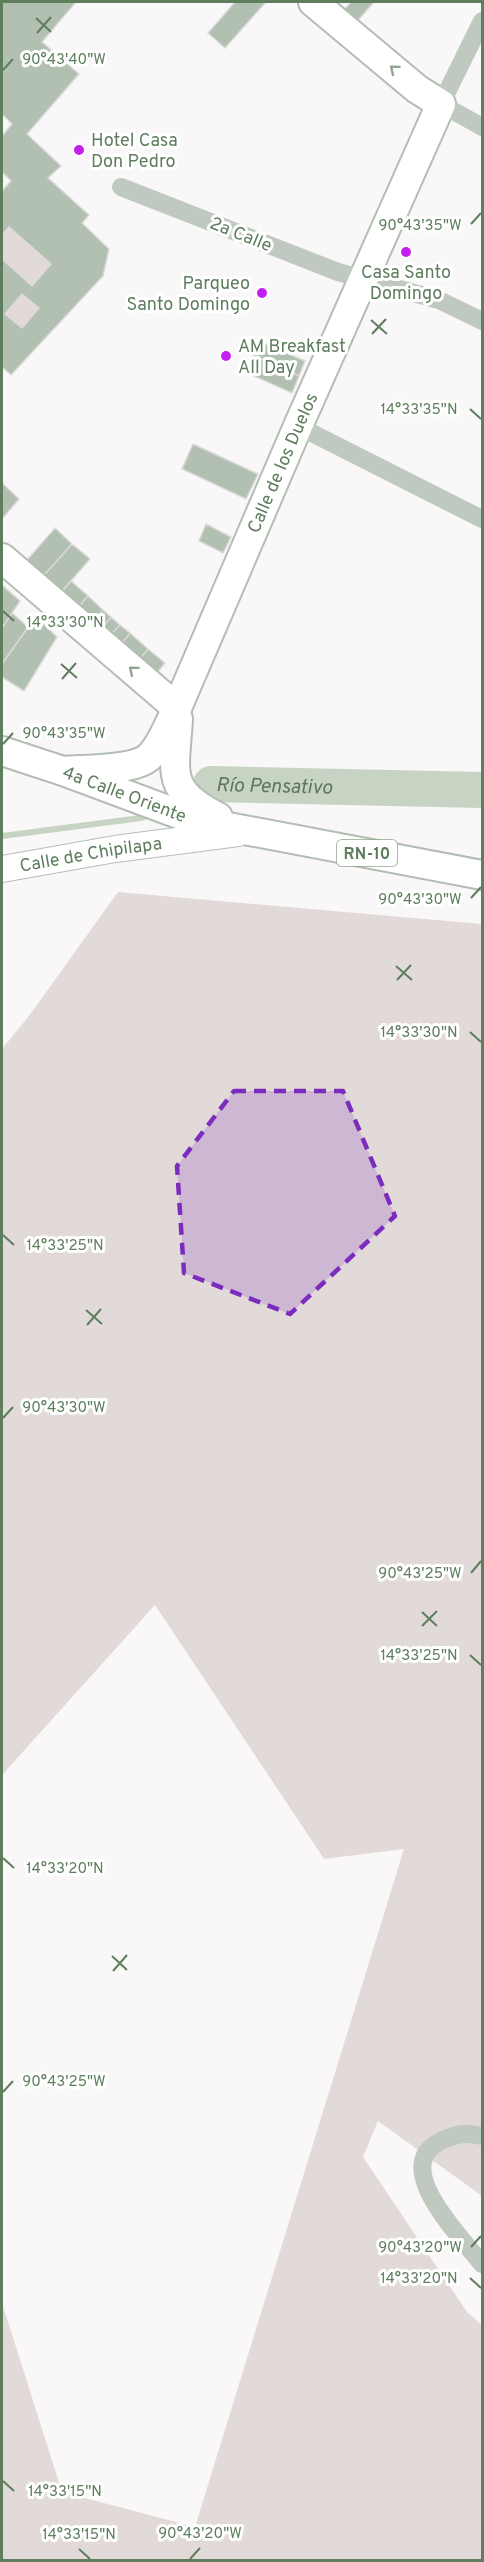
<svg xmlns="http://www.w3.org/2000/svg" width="484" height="2562" font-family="Overpass,sans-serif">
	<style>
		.green { fill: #e2dad8 }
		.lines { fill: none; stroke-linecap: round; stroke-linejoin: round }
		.stream { stroke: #c7d4c4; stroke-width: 6 }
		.river { stroke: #c7d4c4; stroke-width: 36 }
		.building { fill: #b2c0b1; stroke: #dcd9da; stroke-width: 1.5; fill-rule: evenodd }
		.secondary-casing { stroke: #b4c0b4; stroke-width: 28 }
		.primary-casing { stroke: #b3beb3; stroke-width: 32 }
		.street { stroke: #bfc9bf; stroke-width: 18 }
		.secondary { stroke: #fff; stroke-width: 26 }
		.primary { stroke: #fff; stroke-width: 28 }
		.oneway { stroke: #8ea58e }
		.marked { fill: #7b2cbf; fill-opacity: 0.2; stroke: #7b2cbf; stroke-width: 4.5; stroke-dasharray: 12 8; stroke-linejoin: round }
		.ticks { fill: none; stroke: #5e7e5e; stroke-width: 2 }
		.poi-dot { fill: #c320f0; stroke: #fff; stroke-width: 2 }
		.labels { text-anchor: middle; stroke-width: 6; stroke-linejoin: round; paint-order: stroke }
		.shield { fill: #fff; stroke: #8ea58e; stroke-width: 1.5 }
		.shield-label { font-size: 16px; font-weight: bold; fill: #5e7e5e }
		.poi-label { font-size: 18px; fill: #5e7e5e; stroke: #fff; text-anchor: start }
		.street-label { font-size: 18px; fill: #5e7e5e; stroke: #fff }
		.water-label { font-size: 20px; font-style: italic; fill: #5d7658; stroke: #fff }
		.ticks-label { font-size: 15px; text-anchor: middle; fill: #5e7e5e; stroke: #fff; stroke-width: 6; stroke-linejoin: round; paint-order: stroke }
	</style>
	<rect width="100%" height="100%" fill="#faf7f8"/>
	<path class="green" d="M9,227L51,264L32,286L2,259V235Z
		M22,294L39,308L22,328L5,314Z
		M118,892L482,924V2196L378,2121L363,2157L467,2312L482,2325V2560H2V2303L62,2492L195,2527L404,1849L324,1859L155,1605L2,1775V1049L29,1016Z"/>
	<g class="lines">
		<path class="stream" d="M192,792L211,784
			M2,836L141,818L152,814"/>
		<path class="river" id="s1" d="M211,784L482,790"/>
	</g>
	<path class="building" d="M2,2H76L42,42L79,74L27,134L61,166L48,178L89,215L82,223L109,249L103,276L11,375L2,367V259L32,286L51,264L9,227L2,235V191L11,181L2,172V136L12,124L2,114ZM22,294L39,308L22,328L5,314Z
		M235,2H266L225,48L208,33Z
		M351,2H374L353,26L340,15Z
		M259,341L305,361L299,376L253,355Z
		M253,355L299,376L292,393L245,372Z
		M193,444L258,474L246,499L182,469Z
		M2,483L19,499L2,519Z
		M206,524L231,537L223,553L199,541Z
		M55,528L72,544L38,582L21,567Z
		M72,544L90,559L56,598L38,582Z
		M71,581L88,596L73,613L56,598Z
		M2,585L20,601L2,628Z
		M88,596L103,610L88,626L73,613Z
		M103,610L111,617L97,634L88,626Z
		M12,613L28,627L2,664V628Z
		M36,616L57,637L24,691L2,677V664Z
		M111,617L120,625L105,641L97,634Z
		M120,625L130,633L116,651L105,641Z
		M130,633L148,649L134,666L116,651Z
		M148,649L165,663L151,680L134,666Z"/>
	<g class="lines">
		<g class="secondary-casing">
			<g id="secondary">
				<path id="s2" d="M2,869L115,849L238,833"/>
			</g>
		</g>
		<g class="primary-casing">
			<g id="primary">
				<path d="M2,558L177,708"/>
				<path d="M178,719C175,772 164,790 218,817"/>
				<path id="s3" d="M2,751L63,771L197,821L482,875"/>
				<path id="s4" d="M63,771C84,769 134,771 149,757C162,745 169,723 177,708L298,426L441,104L417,89L313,2"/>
			</g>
		</g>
		<path class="street" d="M482,21L441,104L482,127
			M121,187L338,272L439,300L482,321
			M298,426L482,519
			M482,2136C466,2132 454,2134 439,2142C390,2168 463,2239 482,2264"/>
		<use href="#secondary" class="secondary"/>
		<use href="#primary" class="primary"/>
	</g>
	<defs><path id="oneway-chevron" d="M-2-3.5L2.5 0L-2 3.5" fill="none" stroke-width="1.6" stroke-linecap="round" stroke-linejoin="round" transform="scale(1.5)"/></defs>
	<g class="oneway">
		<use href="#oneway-chevron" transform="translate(394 69) rotate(-140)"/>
		<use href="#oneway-chevron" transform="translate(133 670) rotate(-140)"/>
	</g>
	<path class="marked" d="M234,1091H343L395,1216L290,1314L184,1273L177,1166Z"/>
	<path class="ticks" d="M36,18L51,32M37,33L51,17M3,70L13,59M471,224L481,213M371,320L387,334M372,334L386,319M470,409L481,419M3,611L14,621M61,664L77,678M62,679L76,663M3,744L13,733M471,898L481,887M396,966L412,980M397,980L411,965M470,1032L481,1042M3,1235L14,1245M86,1310L102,1324M87,1325L101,1309M3,1418L13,1407M471,1573L481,1561M422,1612L437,1626M422,1626L437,1611M470,1655L481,1665M3,1858L14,1868M112,1956L127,1970M113,1971L127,1955M3,2092L13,2081M471,2247L481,2236M470,2278L481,2288M3,2481L14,2491M79,2549L90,2559M190,2559L200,2548"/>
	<g class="poi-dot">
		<circle cx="79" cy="150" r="6"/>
		<circle cx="406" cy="252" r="6"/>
		<circle cx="262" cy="293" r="6"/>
		<circle cx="226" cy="356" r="6"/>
	</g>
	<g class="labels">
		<rect class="shield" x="337" y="840" width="60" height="26" rx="4.5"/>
		<g class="shield-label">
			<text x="367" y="859">RN-10</text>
		</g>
		<g class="poi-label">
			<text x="91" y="146">Hotel Casa<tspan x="91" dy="21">Don Pedro</tspan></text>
			<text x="406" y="278" text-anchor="middle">Casa Santo<tspan x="406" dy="21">Domingo</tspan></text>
			<text x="250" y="289" text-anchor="end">Parqueo<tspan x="250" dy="21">Santo Domingo</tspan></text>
			<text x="238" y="352">AM Breakfast<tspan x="238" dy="21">All Day</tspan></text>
		</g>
		<g class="street-label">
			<text transform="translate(241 234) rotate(22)" y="6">2a Calle</text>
			<text dy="6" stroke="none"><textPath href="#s4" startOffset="412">Calle de los Duelos</textPath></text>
			<text dy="6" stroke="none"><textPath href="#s3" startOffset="130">4a Calle Oriente</textPath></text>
			<text dy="6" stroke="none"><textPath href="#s2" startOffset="90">Calle de Chipilapa</textPath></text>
		</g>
		<g class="water-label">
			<text dy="7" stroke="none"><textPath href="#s1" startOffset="63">Río Pensativo</textPath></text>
		</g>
	</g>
	<g class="ticks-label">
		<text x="64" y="64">90°43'40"W</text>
		<text x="420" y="230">90°43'35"W</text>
		<text x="419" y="414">14°33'35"N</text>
		<text x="65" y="627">14°33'30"N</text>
		<text x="64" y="738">90°43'35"W</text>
		<text x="420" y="904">90°43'30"W</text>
		<text x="419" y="1037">14°33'30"N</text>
		<text x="65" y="1250">14°33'25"N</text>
		<text x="64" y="1412">90°43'30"W</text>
		<text x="420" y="1578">90°43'25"W</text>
		<text x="419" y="1660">14°33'25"N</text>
		<text x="65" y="1873">14°33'20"N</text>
		<text x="64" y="2086">90°43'25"W</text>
		<text x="420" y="2252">90°43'20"W</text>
		<text x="419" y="2283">14°33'20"N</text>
		<text x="65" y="2496">14°33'15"N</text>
		<text x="200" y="2538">90°43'20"W</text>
		<text x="79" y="2539">14°33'15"N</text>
	</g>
	<rect width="484" height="2562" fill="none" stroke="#5e7e5e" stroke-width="6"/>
</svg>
